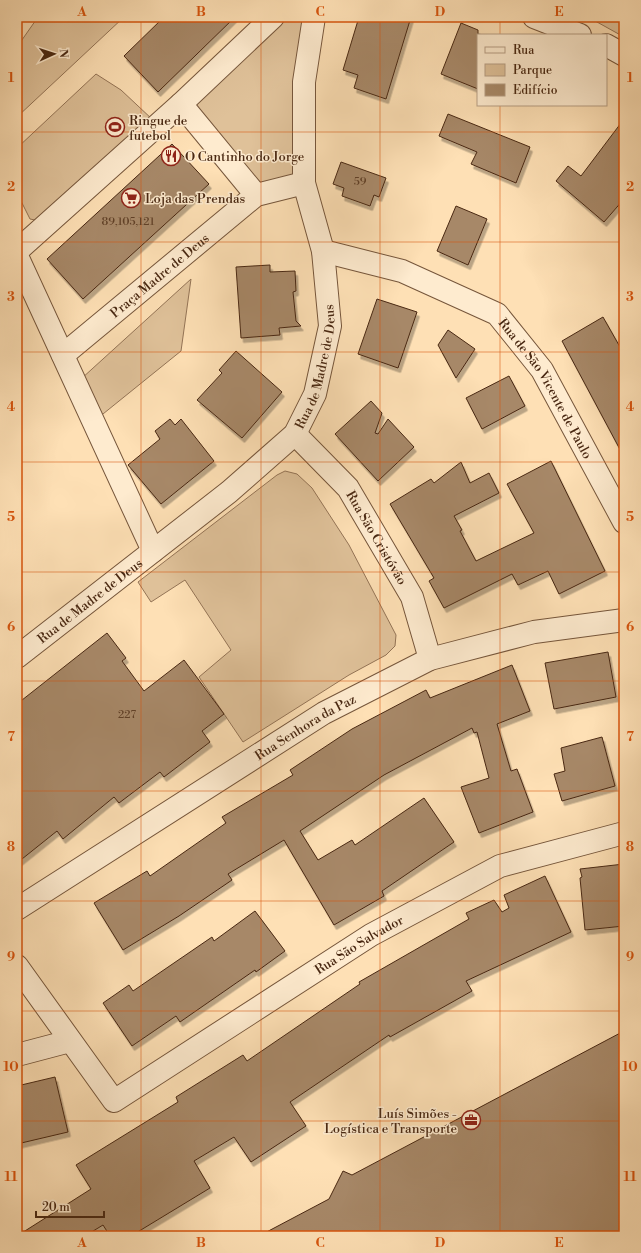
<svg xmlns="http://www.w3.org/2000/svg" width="641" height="1253" font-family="'Libre Bodoni',serif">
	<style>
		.green { fill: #dfc199; stroke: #947456 }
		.building { fill: #a78867; stroke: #492812; filter: url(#shadow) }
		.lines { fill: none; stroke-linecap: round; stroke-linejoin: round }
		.minor-casing { stroke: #76563b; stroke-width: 24 }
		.minor { stroke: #feebcf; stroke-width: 22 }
		.grid { fill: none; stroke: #d8540d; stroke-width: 1; stroke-opacity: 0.55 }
		.labels { text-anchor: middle; stroke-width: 3; stroke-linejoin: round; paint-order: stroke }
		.number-label { font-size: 11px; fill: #604027 }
		.poi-label { font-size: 13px; fill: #492812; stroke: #feebcf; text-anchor: start }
		.street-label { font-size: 13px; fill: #492812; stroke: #feebcf }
		.neatline { fill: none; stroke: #d8540d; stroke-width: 1.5 }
		.grid-label { font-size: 13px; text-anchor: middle; font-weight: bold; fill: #d8540d }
	</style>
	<defs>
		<filter id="shadow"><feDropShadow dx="2.5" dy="4.5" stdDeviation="0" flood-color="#0004"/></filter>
	</defs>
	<rect width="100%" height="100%" fill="#fee0b5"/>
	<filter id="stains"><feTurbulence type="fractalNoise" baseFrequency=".005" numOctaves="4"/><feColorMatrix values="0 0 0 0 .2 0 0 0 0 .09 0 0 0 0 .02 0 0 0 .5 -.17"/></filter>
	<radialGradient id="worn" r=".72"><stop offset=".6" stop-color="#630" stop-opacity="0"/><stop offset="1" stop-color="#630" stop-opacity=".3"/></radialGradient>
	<path class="green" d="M38,17H124L17,117V47Z
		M280,17H309L300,180L257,191L188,104Z
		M588,17H624V37Z
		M96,74L121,90L153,120L106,163L35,220L30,219L17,193V148Z
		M191,279L181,351L98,418L81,379Z
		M285,471L297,474L312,488L349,545L396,635L395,646L386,655L349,675L243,742L199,677L231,650L185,580L151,602L138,582L277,475Z"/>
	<path class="building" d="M164,17H235L158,92L124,56Z
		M359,17H411L386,99L354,88L358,75L343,70Z
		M461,23L478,30V89L441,74Z
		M448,114L530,147L516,183L471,164L477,152L439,136Z
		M624,119V199L604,222L556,181L568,166L581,176Z
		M172,144L209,184L83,299L47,259Z
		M341,162L386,178L379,197L374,195L370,206L342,196L344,188L333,184Z
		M456,206L487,219L468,265L437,251Z
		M270,265V272L295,271L296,291L293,292L296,321L301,326L279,328L280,335L241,338L236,267Z
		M377,299L417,312L398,368L358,354Z
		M603,317L624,354V457L562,341Z
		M448,330L475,349L456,378L438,345Z
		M236,351L282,392L242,438L197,400L222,373L219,370Z
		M509,376L525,406L482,429L466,398Z
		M371,401L382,413L375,433L378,434L388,419L414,447L378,481L335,434Z
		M170,419L175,425L181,419L214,461L161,504L128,465L160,439L155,431Z
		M551,461L605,571L559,594L548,571L518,585L512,574L444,608L429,581L434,578L390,504L431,479L434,483L461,462L470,483L489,473L499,493L454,516L462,530L460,531L476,561L534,533L507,484Z
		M107,633L126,658L122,661L144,691L184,660L224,714L202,731L210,742L164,777L160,772L119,803L114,797L63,839L57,831L17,863V704Z
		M608,652L616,697L554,709L545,663Z
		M512,665L530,711L497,724L511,771L517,769L533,812L479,833L461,787L489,778L477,732L474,733L472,728L384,775L300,831L318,860L352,840L355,845L424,798L454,842L382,891L384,896L334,925L284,840L228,874L232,880L179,916L123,950L94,903L147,871L150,876L226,823L222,817L293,775L290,770L352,729L426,690L430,698Z
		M602,737L615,786L562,801L554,774L565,771L561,748Z
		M624,864V926L585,930L580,878L582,877L580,869Z
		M545,876L571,932L466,981L472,991L390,1037L389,1035L290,1102L306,1126L251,1162L234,1137L194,1161L210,1188L131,1236H110L103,1225L85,1236H17L91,1189L76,1165L178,1102L176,1097L243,1055L247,1061L360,984L359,982L469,919L466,913L494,900L502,912L509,908L504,895Z
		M255,911L285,951L256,972L255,970L180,1022L176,1016L132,1046L103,1003L129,985L133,991L212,937L214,941Z
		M624,1031V1236H259L329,1199L343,1171L352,1175Z
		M55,1077L68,1132L17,1144V1086Z"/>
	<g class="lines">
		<g class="minor-casing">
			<g id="minor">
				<path d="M534,17L580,35"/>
				<path d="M606,45L624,55"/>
				<path d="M256,195L181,104L273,17"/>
				<path d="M17,251L181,104"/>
				<path id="s1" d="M323,251L402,271L497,314L542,370L624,522"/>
				<path d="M17,256L153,551"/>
				<path id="s2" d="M63,355L256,195L304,183"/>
				<path id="s3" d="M295,434L348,488L412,597L430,659"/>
				<path id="s4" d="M17,657L229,492L295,434L315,394L330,326L323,251L304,183V82L314,17"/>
				<path id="s5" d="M17,909L324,713L430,659L534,632L624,620"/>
				<path id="s6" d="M17,966L114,1101L371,935L500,866L624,833"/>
				<path d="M17,1055L70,1041"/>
			</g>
		</g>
		<use href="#minor" class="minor"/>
	</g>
	<path class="grid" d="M141,17V1236M261,17V1236M380,17V1236M500,17V35M500,105V1236M17,132H624M17,242H624M17,352H624M17,462H624M17,572H624M17,681H624M17,791H624M17,901H624M17,1011H624M17,1121H624"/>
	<defs>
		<g id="stadium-ring" transform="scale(1)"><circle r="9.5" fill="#feebcf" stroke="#8f2418" stroke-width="1.5"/><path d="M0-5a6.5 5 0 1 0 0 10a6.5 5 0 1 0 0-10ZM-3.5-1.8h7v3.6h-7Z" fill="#8f2418"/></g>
		<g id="restaurant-ring" transform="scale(1)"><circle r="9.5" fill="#feebcf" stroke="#8f2418" stroke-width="1.5"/><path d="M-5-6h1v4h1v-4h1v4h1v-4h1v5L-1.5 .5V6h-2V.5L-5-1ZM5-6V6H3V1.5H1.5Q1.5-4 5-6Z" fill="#8f2418"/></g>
		<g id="supermarket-ring" transform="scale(1)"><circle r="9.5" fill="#feebcf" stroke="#8f2418" stroke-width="1.5"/><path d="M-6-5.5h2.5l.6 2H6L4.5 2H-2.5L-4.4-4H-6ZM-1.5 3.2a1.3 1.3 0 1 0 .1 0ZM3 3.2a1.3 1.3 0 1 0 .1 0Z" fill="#8f2418"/></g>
		<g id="office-ring" transform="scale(1)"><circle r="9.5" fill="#feebcf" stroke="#8f2418" stroke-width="1.5"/><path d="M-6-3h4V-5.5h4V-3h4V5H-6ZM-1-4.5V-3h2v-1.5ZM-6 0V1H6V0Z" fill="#8f2418"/></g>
	</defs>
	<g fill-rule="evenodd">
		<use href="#stadium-ring" x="115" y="127"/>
		<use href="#restaurant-ring" x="171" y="156"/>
		<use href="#supermarket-ring" x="131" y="198"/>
		<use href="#office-ring" x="471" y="1120"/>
	</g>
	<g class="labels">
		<g class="number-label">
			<text x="360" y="185">59</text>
			<text x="128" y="225">89,105,121</text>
			<text x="127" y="718">227</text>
		</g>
		<g class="poi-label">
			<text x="129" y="125">Ringue de<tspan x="129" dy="15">futebol</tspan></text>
			<text x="185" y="161">O Cantinho do Jorge</text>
			<text x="145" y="203">Loja das Prendas</text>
			<text x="457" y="1118" text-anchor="end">Luís Simões -<tspan x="457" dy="15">Logística e Transporte</tspan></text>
		</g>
		<g class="street-label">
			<text dy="5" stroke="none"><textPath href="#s2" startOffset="125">Praça Madre de Deus</textPath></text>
			<text dy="5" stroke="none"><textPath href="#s4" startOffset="428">Rua de Madre de Deus</textPath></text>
			<text dy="5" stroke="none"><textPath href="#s1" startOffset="275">Rua de São Vicente de Paulo</textPath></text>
			<text dy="5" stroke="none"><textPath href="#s3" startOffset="133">Rua São Cristóvão</textPath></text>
			<text dy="5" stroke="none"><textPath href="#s4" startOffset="92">Rua de Madre de Deus</textPath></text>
			<text dy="5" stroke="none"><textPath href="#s5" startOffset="341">Rua Senhora da Paz</textPath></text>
			<text dy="5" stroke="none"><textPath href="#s6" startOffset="457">Rua São Salvador</textPath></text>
		</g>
	</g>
	<rect width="641" height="1253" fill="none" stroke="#fee0b5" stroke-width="44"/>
	<rect x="477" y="34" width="130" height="72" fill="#feebcf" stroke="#b69d83"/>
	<rect x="485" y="47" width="20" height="6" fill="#feebcf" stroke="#b69d83"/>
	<text x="513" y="54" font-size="12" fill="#492812">Rua</text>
	<rect x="485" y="64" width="20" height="12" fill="#dfc199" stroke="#b69d83"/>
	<text x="513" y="74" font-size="12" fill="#492812">Parque</text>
	<rect x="485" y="84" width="20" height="12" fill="#a78867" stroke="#b69d83"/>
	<text x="513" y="94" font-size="12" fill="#492812">Edifício</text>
	<g transform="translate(54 54) rotate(87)" stroke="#feebcf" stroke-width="3" paint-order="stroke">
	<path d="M0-3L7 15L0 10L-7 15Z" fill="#492812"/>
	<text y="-6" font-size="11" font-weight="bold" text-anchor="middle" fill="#492812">N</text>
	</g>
	<path d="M36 1211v6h68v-6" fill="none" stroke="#492812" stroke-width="2"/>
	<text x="42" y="1211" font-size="12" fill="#492812" stroke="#feebcf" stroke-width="3" paint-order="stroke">20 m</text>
	<rect x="22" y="22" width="597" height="1209" class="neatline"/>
	<g class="grid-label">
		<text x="82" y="16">A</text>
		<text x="201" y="16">B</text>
		<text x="320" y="16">C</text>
		<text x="440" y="16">D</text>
		<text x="559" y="16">E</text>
		<text x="11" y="82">1</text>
		<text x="630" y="82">1</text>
		<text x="11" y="191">2</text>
		<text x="630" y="191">2</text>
		<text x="11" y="301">3</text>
		<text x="630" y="301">3</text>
		<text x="11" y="411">4</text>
		<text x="630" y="411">4</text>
		<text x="11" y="521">5</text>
		<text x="630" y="521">5</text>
		<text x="11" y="631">6</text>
		<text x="630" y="631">6</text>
		<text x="11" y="741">7</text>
		<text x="630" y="741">7</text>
		<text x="11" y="851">8</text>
		<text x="630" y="851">8</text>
		<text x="11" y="961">9</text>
		<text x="630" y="961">9</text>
		<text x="11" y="1071">10</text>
		<text x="630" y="1071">10</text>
		<text x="11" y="1181">11</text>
		<text x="630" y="1181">11</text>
		<text x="82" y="1247">A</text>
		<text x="201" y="1247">B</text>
		<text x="320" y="1247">C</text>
		<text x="440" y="1247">D</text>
		<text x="559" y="1247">E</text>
	</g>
	<rect width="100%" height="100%" filter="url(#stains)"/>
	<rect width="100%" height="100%" fill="url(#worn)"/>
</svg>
